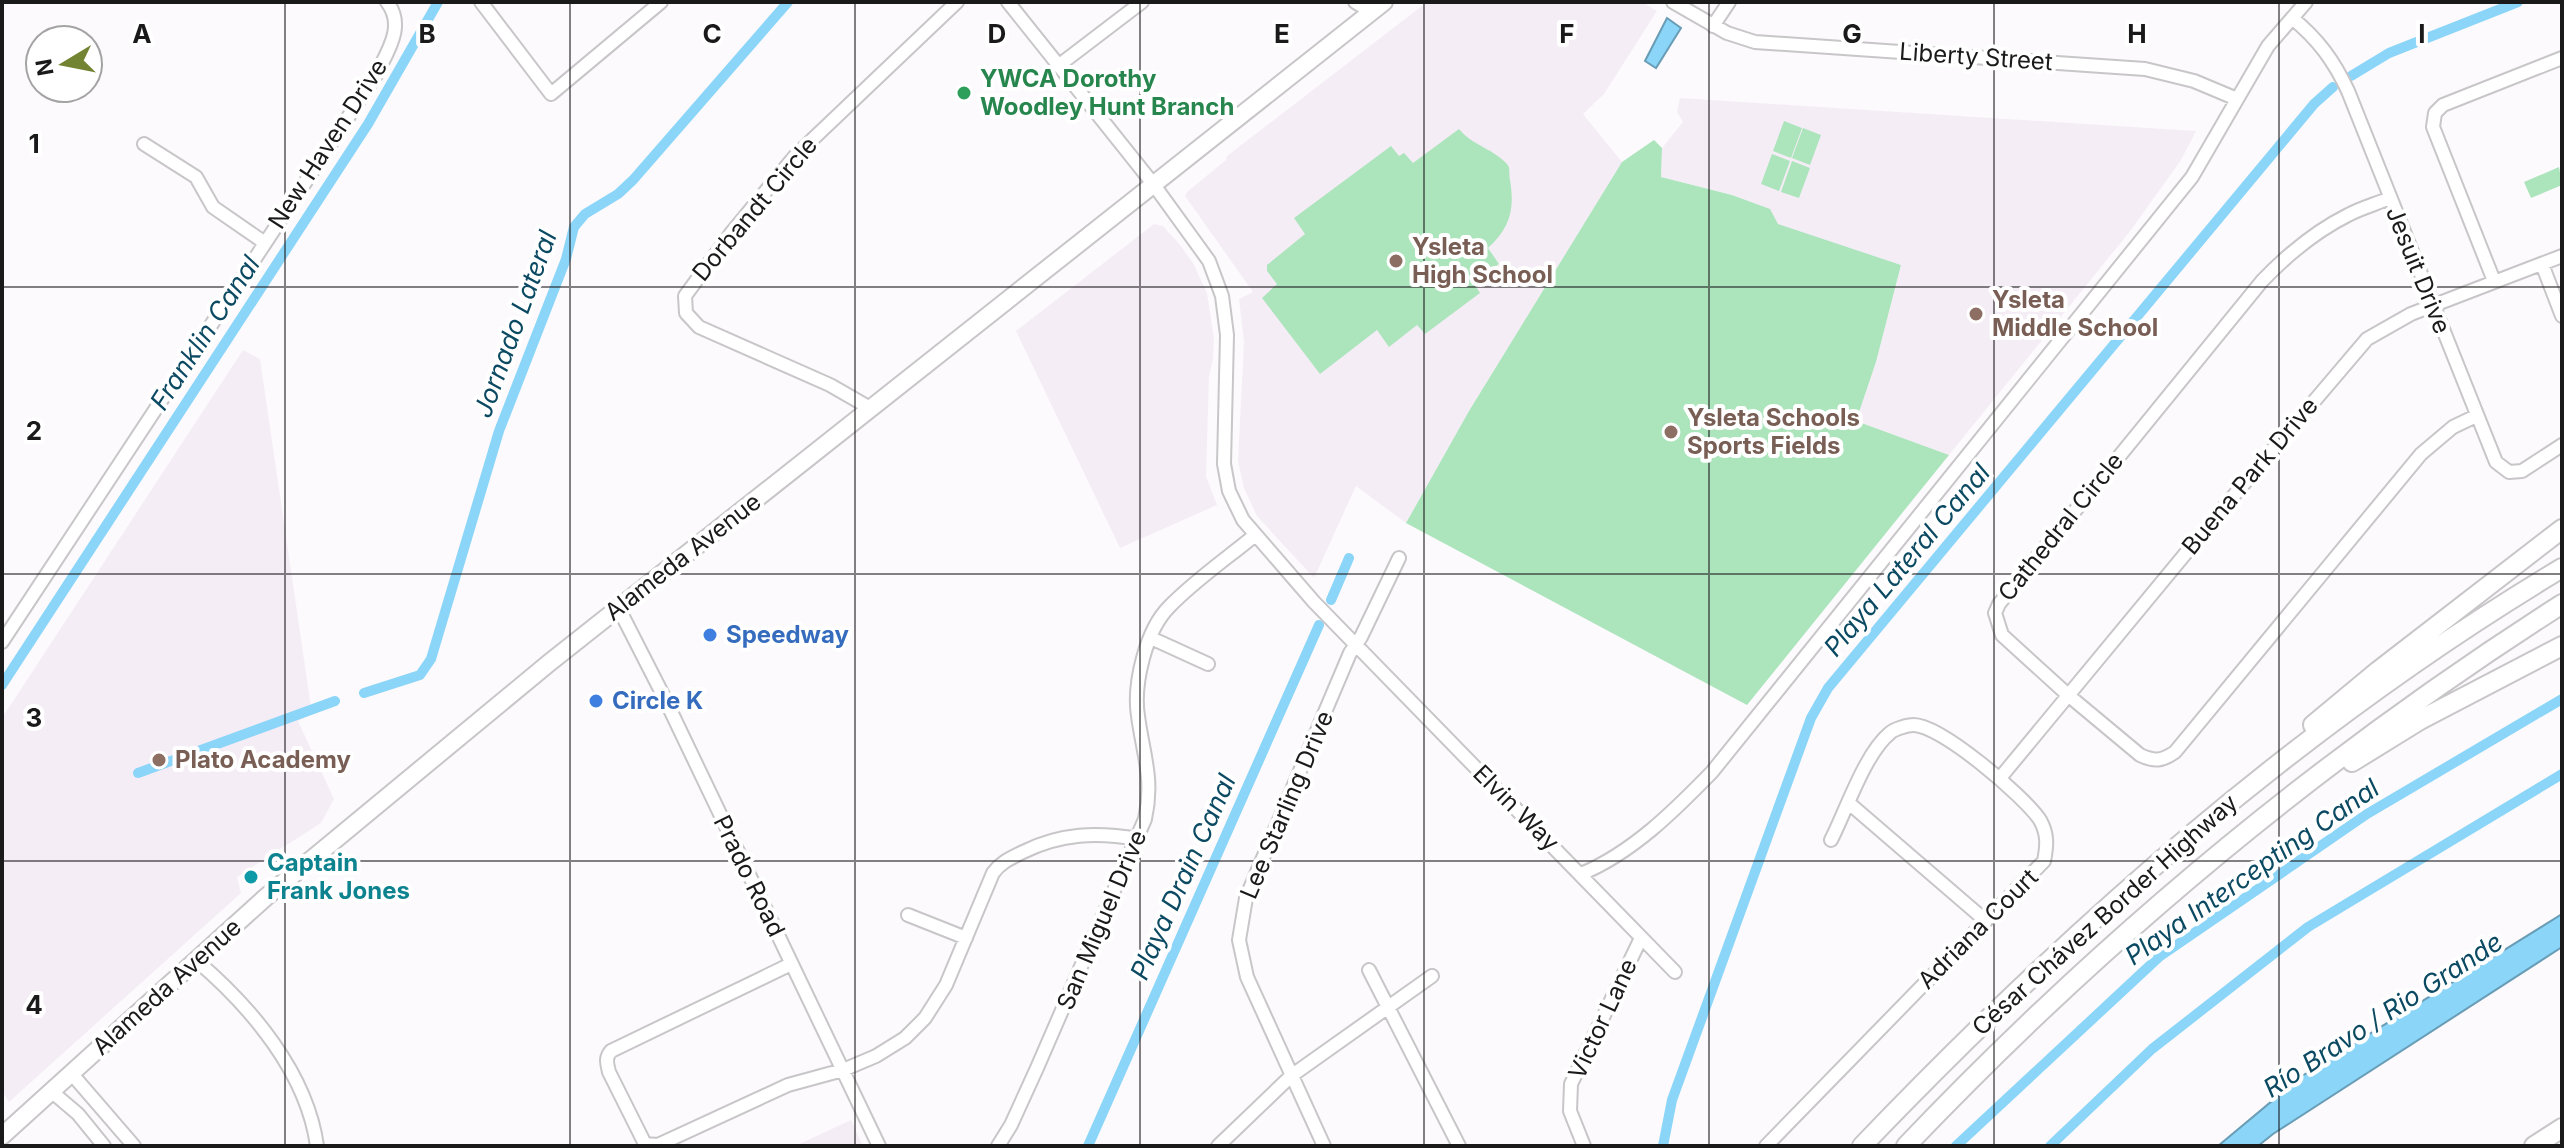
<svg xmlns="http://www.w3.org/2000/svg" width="2564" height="1148" font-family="Inter,sans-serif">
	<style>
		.built { fill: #f5edf6 }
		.green { fill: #ace4bc }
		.water { fill: #8ad5f8; stroke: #699db6; stroke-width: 2 }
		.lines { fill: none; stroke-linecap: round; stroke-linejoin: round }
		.canal { stroke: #8ad5f8; stroke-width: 10 }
		.minor-casing { stroke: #c8c6c8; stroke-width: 16 }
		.major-casing { stroke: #c8c6c8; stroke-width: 20 }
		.highway-casing { stroke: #c8c6c8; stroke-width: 22 }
		.minor { stroke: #fff; stroke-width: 12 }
		.major { stroke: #fff; stroke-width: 16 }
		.highway { stroke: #fff; stroke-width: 18 }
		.grid { fill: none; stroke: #1b1a1b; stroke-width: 2; stroke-opacity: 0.55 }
		.leisure-dot { fill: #2e9e5b; stroke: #fff; stroke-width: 3 }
		.education-dot { fill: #8d6e63; stroke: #fff; stroke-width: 3 }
		.shop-dot { fill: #3f7fe0; stroke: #fff; stroke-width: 3 }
		.culture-dot { fill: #0f9aa8; stroke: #fff; stroke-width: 3 }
		.labels { text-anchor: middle; stroke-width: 8; stroke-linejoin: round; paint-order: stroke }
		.street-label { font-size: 24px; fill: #1b1a1b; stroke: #fff }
		.leisure-label { font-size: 24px; font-weight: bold; fill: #27864d; stroke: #fff; text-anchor: start }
		.education-label { font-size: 24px; font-weight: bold; fill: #785e54; stroke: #fff; text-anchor: start }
		.shop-label { font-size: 24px; font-weight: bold; fill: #366cbe; stroke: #fff; text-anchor: start }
		.culture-label { font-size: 24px; font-weight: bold; fill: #0d838f; stroke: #fff; text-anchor: start }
		.water-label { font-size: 26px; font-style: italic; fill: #0b4a62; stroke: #fff }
		.grid-label { font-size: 26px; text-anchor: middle; font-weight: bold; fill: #1b1a1b; stroke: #fff; stroke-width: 8; stroke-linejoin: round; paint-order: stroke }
	</style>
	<rect width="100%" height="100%" fill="#fcfafd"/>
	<path class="built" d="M1427,2H1642L1657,11L1604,94L1583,114L1622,162L1469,411L1406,523L1356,486L1314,578L1257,516L1244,488L1238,461L1244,342L1239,299L1253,292L1185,196L1187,192L1226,160L1227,156Z
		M1680,98L2196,131L2181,160L2131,230L1949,455L1856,421L1876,362L1901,265L1777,224L1769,209L1733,195L1661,177L1662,148L1683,122L1677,112Z
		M1154,224L1163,226L1180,245L1193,263L1207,293L1214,339L1213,359L1209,377L1206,476L1217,505L1120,548L1016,331Z
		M243,350L260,359L312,714L298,721L334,799L321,823L237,877L241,893L9,1102L2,1091V718Z
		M851,1120L863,1146H795Z"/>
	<path class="green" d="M1784,121L1802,128L1791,158L1773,151Z
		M1803,128L1821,135L1810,165L1792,158Z
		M1459,129C1472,145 1491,148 1505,162C1512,168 1508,172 1510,180C1515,209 1510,228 1488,248L1499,264L1473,282L1480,293L1425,334L1417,325L1389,347L1377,330L1320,374L1262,298L1277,284L1267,271V265L1305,234L1294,218L1391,146L1399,156L1404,153L1413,163Z
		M1654,140L1662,148L1661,177L1732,195L1770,209L1778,224L1901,265L1876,362L1856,421L1949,455L1747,705L1406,523L1469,411L1622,162Z
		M1772,154L1790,161L1779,191L1761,184Z
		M1792,161L1810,168L1799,198L1781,192Z
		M2559,167L2562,185L2531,198L2524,182Z"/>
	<path class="water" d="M1667,18L1681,28L1656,68L1645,61Z
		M2562,914V947L2273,1134L2258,1146H2218L2302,1076Z"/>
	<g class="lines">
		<path class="canal" d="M2351,76L2389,53L2518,2
			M1331,600L1349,558
			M2,685L368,124L438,2
			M364,693L420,675L431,659L499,431L566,259L574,227L585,214L618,194L633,180L788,2
			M138,773L335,701
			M1088,1146L1319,625
			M1663,1146L1672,1100L1811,718L1828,688L2314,104L2333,87
			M1956,1146L2159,957L2367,814L2562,699
			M2050,1146L2152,1049L2308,927L2562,774"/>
		<g class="minor-casing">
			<path id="minor" d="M481,2L551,94L661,2
				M1008,2L1154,185L1209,261L1222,296L1227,335L1224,464L1229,491L1243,520L1314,602L1675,972
				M1355,2L1371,12
				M1673,2L1727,33L1755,42L2145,69L2194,81L2237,99
				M2292,18C2318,39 2334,61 2348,91L2496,462L2509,472L2522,471L2562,445
				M1713,26L1729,2
				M1058,66L1142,2
				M144,144L196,177L213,207L265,243
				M2390,198C2376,204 2361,208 2348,215C2316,231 2287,255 2262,281L1999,604L1995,613L2002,635L2068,695L2140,755C2155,762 2162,761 2175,752L2421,454L2453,427L2476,416
				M2542,264L2562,316
				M2494,281L2433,127L2435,113L2443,105L2562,58
				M870,408L830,385L699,327L686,313L685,296L732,232L795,156L957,2
				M618,607L665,699L879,1146
				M1151,638L1208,664
				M2,642L376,75C387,52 406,26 387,2
				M2000,778L2219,513L2367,339L2411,314L2562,256
				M1850,804L1986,921
				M1581,874C1632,853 1674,811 1712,772L2192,177L2268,46L2306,2
				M908,915L966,938
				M197,961C251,1007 307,1073 317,1146
				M791,964L611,1051C605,1058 607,1063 609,1072L645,1144L658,1145L788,1085L843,1070L876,1056L905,1038L925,1018L946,985L993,873C1001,862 1011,858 1023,852C1061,833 1097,832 1138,839
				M1369,970L1459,1146
				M71,1073L134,1146
				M51,1091L78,1114L104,1146
				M998,1146L1011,1125L1037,1068L1145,819C1154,779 1143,754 1138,716C1133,684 1146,630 1169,607C1194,581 1226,559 1254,536
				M1218,1146L1291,1076L1432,976
				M1324,1146L1247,977L1239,940L1246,898L1350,653L1361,637L1399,558
				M1584,1146L1570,1111L1571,1084L1641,938
				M1766,1146L2044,861C2047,846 2048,834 2040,820C2025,797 1940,724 1913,725C1908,725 1894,729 1890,733C1865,753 1846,811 1831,840"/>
		</g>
		<g class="major-casing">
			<path id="major" d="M2,1136L266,897L549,663L1384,2"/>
		</g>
		<g class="highway-casing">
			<path id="highway" d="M2313,725L2378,671L2562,529
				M2352,762L2420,720L2562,646
				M1862,1146C2072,927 2301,724 2562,568
				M1906,1146C2104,938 2319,759 2562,604
				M2534,1146L2562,1128"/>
		</g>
		<use href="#minor" class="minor"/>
		<use href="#major" class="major"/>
		<use href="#highway" class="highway"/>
	</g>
	<path class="grid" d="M285,2V1146M570,2V1146M855,2V1146M1140,2V1146M1424,2V1146M1709,2V1146M1994,2V1146M2279,2V1146M2,287H2562M2,574H2562M2,861H2562"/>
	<circle class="leisure-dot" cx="964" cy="93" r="8"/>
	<g class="education-dot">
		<circle cx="1396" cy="261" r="8"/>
		<circle cx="1976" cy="314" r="8"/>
		<circle cx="1671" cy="432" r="8"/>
		<circle cx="159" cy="760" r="8"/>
	</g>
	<g class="shop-dot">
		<circle cx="710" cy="635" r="8"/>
		<circle cx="596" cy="701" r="8"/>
	</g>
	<circle class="culture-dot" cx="251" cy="877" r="8"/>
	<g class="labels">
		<g class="street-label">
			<text transform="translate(1976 57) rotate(4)" y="8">Liberty Street</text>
			<text transform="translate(328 144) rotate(-57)" y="8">New Haven Drive</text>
			<text transform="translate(755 209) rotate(-50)" y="8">Dorbandt Circle</text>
			<text transform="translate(2418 270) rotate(68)" y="8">Jesuit Drive</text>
			<text transform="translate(2250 476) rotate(-50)" y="8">Buena Park Drive</text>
			<text transform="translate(2061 527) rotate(-51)" y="8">Cathedral Circle</text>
			<text transform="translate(683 557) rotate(-38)" y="8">Alameda Avenue</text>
			<text transform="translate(1287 805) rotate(-67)" y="8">Lee Starling Drive</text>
			<text transform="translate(1516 808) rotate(45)" y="8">Elvin Way</text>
			<text transform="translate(749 876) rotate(64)" y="8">Prado Road</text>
			<text transform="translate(2105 915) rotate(-42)" y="8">César Chávez Border Highway</text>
			<text transform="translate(1102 920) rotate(-67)" y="8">San Miguel Drive</text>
			<text transform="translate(1978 929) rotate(-45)" y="8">Adriana Court</text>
			<text transform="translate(167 987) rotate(-42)" y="8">Alameda Avenue</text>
			<text transform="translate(1603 1019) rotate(-65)" y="8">Victor Lane</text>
		</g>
		<g class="leisure-label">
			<text x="980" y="87">YWCA Dorothy<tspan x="980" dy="28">Woodley Hunt Branch</tspan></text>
		</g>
		<g class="education-label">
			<text x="1412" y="255">Ysleta<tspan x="1412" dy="28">High School</tspan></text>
			<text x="1992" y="308">Ysleta<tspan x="1992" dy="28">Middle School</tspan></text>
			<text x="1687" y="426">Ysleta Schools<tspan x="1687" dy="28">Sports Fields</tspan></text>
			<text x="175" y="768">Plato Academy</text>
		</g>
		<g class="shop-label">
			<text x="726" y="643">Speedway</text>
			<text x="612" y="709">Circle K</text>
		</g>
		<g class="culture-label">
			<text x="267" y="871">Captain<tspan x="267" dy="28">Frank Jones</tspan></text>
		</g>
		<g class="water-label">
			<text transform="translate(515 324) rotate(-70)" y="9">Jornado Lateral</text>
			<text transform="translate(205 333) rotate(-57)" y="9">Franklin Canal</text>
			<text transform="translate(1907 560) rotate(-50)" y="9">Playa Lateral Canal</text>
			<text transform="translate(2252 872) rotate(-35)" y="9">Playa Intercepting Canal</text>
			<text transform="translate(1183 877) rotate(-66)" y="9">Playa Drain Canal</text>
			<text transform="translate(2383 1015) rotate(-33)" y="9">Río Bravo / Rio Grande</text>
		</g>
	</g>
	<g class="grid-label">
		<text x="142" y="43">A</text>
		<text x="427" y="43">B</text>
		<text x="712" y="43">C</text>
		<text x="997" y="43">D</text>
		<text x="1282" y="43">E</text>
		<text x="1567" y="43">F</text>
		<text x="1852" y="43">G</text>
		<text x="2137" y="43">H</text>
		<text x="2422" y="43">I</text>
		<text x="34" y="153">1</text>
		<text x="34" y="440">2</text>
		<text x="34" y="727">3</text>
		<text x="34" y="1014">4</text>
	</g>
	<rect width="2564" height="1148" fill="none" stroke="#1b1a1b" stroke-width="8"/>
	<g transform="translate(64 64) rotate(260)"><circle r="38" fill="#ffffff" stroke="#a4a3a4" stroke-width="2"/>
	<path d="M0-6L14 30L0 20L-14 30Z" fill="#728332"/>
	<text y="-12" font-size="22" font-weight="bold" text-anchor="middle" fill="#1b1a1b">N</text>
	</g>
</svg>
